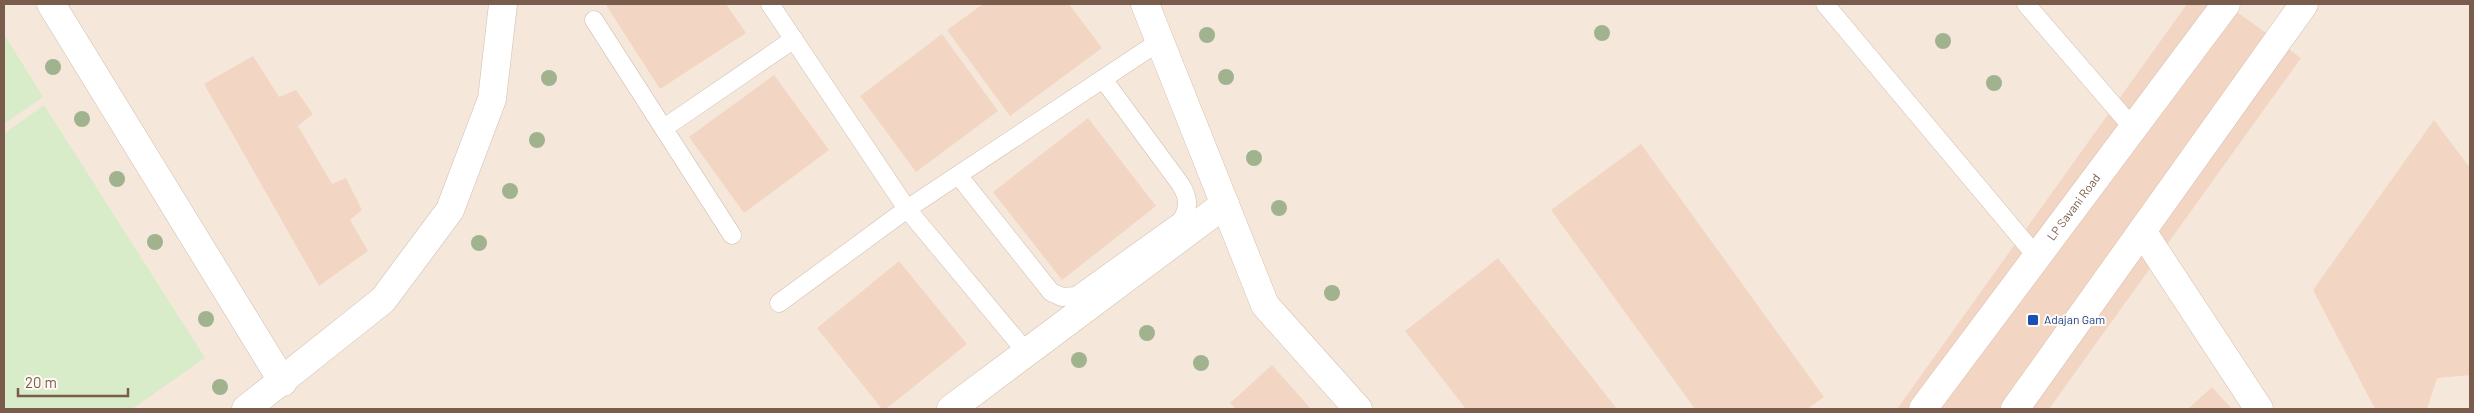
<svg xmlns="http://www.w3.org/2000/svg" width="2474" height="413" font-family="Barlow,sans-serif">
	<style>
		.residential { fill: #f5e8da }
		.green { fill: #d8ecc9 }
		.building { fill: #f3d5c3 }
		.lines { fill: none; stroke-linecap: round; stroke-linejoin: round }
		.lane-casing { stroke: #d1beb0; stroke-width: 19 }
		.street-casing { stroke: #d1beb0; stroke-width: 29 }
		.secondary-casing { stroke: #d6c0b0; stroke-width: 29 }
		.lane { stroke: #fff; stroke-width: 18 }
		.street { stroke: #fff; stroke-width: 28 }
		.secondary { stroke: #fff; stroke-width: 28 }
		.tree { fill: #a0b28e }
		.transit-dot { fill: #1a4fb4; stroke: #fffaf3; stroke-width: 2 }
		.labels { text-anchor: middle; stroke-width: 4; stroke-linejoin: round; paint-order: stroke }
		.street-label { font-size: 12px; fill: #7a5c4d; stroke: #fffaf3 }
		.transit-label { font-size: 12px; fill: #164399; stroke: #fffaf3; text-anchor: start }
	</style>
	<rect width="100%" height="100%" fill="#fdf6ec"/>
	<path class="residential" d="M4,4H2470V409H4Z"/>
	<path class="green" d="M4,34L43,97L4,124Z
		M44,105L205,358L132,409H4V134Z"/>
	<path class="building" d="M608,4H726L746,33L660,89L606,5Z
		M983,4H1069L1102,48L1010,116L947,30Z
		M2187,4H2226L2301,58L2049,409H1897Z
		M942,34L998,111L916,172L860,96Z
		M253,56L279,97L296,90L313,114L298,126L332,184L346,178L362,210L350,220L368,251L319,286L204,84Z
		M774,75L829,150L744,213L689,137Z
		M1088,118L1156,206L1062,280L993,192Z
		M2434,120L2470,168V375L2437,378L2427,409H2375L2313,290Z
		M1641,144L1824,397L1807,409H1695L1551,210Z
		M1498,258L1617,409H1466L1405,331Z
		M899,261L967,344L886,409H882L817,328Z
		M1272,365L1311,409H1236L1230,403Z
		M2212,387L2232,409H2188Z"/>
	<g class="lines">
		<g class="lane-casing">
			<path id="lane" d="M770,4L907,209L1027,353
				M1825,4L2037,257
				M2026,4L2133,128
				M594,20L732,235
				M664,128L794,39
				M958,175L1051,292L1062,297L1076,296L1182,220C1189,206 1189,199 1181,185L1103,79
				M779,303L907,209L1160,41"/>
		</g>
		<g class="street-casing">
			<path id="street" d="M51,4L283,382
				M2142,231L2259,409
				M246,409L383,300L450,210L492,99L503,4
				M951,409L1225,204"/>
		</g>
		<g class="secondary-casing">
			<g id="secondary">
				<path d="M1145,4L1265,305L1358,409"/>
				<path id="s1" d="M1923,409L2226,4"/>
				<path d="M2015,409L2304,4"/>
			</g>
		</g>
		<use href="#lane" class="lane"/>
		<use href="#street" class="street"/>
		<use href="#secondary" class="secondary"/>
	</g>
	<g class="tree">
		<circle cx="1602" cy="33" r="8"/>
		<circle cx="1207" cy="35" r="8"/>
		<circle cx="1943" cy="41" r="8"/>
		<circle cx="53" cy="67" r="8"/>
		<circle cx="1226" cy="77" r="8"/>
		<circle cx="549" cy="78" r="8"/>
		<circle cx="1994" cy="83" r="8"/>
		<circle cx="82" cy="119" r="8"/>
		<circle cx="537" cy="140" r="8"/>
		<circle cx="1254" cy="158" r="8"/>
		<circle cx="117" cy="179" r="8"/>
		<circle cx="510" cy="191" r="8"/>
		<circle cx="1279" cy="208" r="8"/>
		<circle cx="155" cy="242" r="8"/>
		<circle cx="479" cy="243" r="8"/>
		<circle cx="1332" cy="293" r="8"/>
		<circle cx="206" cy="319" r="8"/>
		<circle cx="1147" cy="333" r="8"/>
		<circle cx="1079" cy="360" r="8"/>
		<circle cx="1201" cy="363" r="8"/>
		<circle cx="220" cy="387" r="8"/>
	</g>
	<rect class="transit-dot" x="2027" y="314" width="12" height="12" rx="2.5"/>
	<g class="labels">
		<g class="street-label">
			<text dy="4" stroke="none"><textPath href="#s1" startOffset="252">LP Savani Road</textPath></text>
		</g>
		<g class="transit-label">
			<text x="2044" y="324">Adajan Gam</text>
		</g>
	</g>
	<rect width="2474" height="413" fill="none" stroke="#7a5c4d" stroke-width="10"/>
	<path d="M18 388v8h110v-8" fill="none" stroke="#7a5c4d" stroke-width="2.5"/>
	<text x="25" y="388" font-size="15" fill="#7a5c4d" stroke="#fffaf3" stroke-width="4" paint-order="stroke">20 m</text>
</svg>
